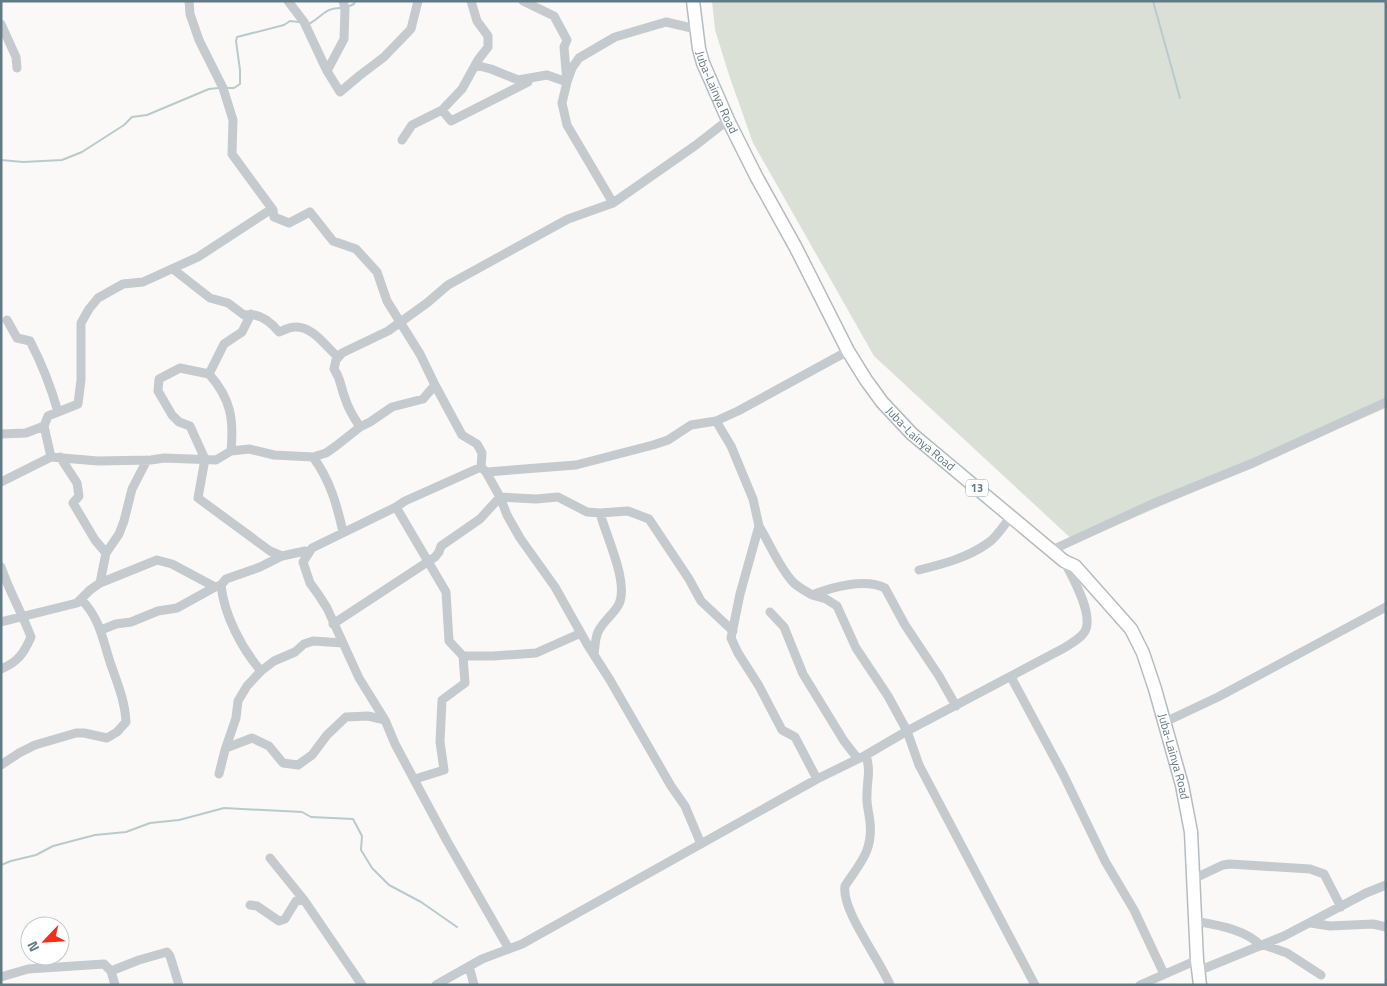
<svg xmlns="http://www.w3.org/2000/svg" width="1387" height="986" font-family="'Titillium Web',sans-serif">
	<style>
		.green { fill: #dbe0d6 }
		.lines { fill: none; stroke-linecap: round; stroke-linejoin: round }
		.stream { stroke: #b9cacc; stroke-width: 2 }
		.primary-casing { stroke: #b5bcc0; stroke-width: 15 }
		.minor { stroke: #c4cacd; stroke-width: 9 }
		.primary { stroke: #fff; stroke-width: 12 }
		.labels { text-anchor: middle; stroke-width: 5; stroke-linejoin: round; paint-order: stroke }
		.shield { fill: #fff; stroke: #91a2aa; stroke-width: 1 }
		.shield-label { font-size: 11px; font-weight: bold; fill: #627a85 }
		.street-label { font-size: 12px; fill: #627a85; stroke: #fff }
	</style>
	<rect width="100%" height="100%" fill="#faf9f7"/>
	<path class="green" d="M712,1H1386V408L1076,543L874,356L753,143L729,75L715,30Z"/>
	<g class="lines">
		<path class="stream" d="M1153,1L1180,98
			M347,7L354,4L355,1
			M309,24C324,16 324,7 343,8
			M226,88H234L240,84V70L236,41L237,37L284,25L290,21L299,22
			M1,160L23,162L62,160L82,152L124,125L132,117L147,115L209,89L219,88
			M1,865L11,861L36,855L53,846L95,835L126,832L150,823L179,820L224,808L302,812L311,817L353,819L362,836L361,850L372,868L389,885L421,902L457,927"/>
		<g class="primary-casing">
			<g id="primary">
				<path id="s1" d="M693,1L699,49L703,63L728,120L756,176L796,248L848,351L866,380L882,402L912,434L1064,561L1075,566L1131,629L1143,653L1155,689L1182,785L1191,832L1197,960L1200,985"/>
			</g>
		</g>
		<path class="minor" d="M189,1L190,14L199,40L223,88L233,120L232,154L273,210
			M288,1L304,22L327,71L340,92L359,76L384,57L411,29L418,1
			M523,1L554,16L567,40L564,47L567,82L562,103L567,125L613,203
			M1,24L16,57L17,68
			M475,65L491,69L518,80L547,75L567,82L572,68L579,58L615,37L666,22L696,29
			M327,71L344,39L345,8L343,1
			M442,110L451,121L528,82
			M402,140L412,125L442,110L462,89L478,60L488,47V36L477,21L471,1
			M173,269L210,298L228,303L244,315C259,312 270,321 279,332C284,330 290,327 295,327C313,326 326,347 338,357
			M251,314L242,332L224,344L209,374L180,368L159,379L158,391L172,415L179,422L190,426L205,459L198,498L270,551L282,556L305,551L308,552
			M7,320L17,338L30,341C42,364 51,387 58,412L48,416L44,426
			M209,374C231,399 234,419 231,451
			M435,385L462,435L477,444L482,453L481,467
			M58,412L78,404L81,380V323L89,309L98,298L123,284L143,282L198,257L267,212L273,210L274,217L289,223L310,212L333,241L356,249L377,272L387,301L420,354L435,385L423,399L392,407L370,422L360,427
			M1,434L26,433L44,426L51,457L98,461L151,460L164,458L216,460L231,451L249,449L274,455L313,457L326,453L336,446L360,427C354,418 348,409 345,398C340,386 342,381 334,369L336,360L342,353L388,331L427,303L448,285L568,219L613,203L696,145L728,120
			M60,457L77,483L79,496L73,503L95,540L106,553
			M313,457C330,480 337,505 343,532
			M487,472L576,465L653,445L668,440L691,425L716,421
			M1,482L51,457
			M396,507L446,592L449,641L463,656L465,683L442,700L440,742L444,770L415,779
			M759,526C770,544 778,565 792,581C797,587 806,591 812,595C832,587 865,578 885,588L905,625L939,676L956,706
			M1052,550L1152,504L1253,463L1386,402
			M1,567C9,591 22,613 31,637C24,653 18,662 1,669
			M919,570C943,564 967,558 988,543C997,537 1004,525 1011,516
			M100,583L157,560L172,564L215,587L221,585
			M812,595L826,599L837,606L856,648L888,696L907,731L919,765L1035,985
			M770,612L784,627L803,674L844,741L858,759
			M1,622L77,603L90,590L100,583L106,553L119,534L124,521L132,489L147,460
			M333,624L435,557L439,552L441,546L480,519L500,497L536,499L558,497L587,512L600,513L628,511L649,519L689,579L701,601L733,631
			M101,630L116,624L131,622L158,611L177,608L215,587
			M594,655C595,648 595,638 598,632C603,621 614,614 619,604C629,582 606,536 600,513
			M463,656H493L536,653L581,633
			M261,671C242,649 224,615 221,585L226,579L260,567L282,556
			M1011,677L1063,774L1105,861L1134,910L1164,974
			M1165,722L1218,697L1386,607
			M226,748L252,738L269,746L283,763L298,765L312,755L327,735L346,717L368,716L385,720
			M866,755C871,773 867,778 867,794C866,804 869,812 870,822C873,851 860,863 845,886C841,910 880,960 890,985
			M1,765L19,753L35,745L76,733H84L107,738L117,732L126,722C125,701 117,682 110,662C102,637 100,619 81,599
			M219,774L225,750L236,718L238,701L247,686L261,671L274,661L295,652L304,644L313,641L343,643
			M817,779L795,737L782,730L759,686L738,653L731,638L740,594L759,526L753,499L731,446L716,421L738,411L848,351
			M270,858L304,900L362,985
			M1193,879L1223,865L1230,864L1310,869L1324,874L1341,907
			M250,905L257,906L279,921L285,919L296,901L304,900
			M1195,921C1216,925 1246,929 1261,946
			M1311,923L1330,926L1373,924L1386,927
			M1264,945L1287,953L1321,975
			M509,949L447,841L395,744L385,720L359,678L327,608L318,594L310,583L303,562L312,548L396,507L405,501L481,467L486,472L500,497L507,515L520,538L555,587L587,644L610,680L671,786L685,806L701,844
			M469,966L474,985
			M111,971L115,985
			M1198,971L1284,936L1366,893L1386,885
			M1,977L28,969L104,964L111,971L139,960L167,952L170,956L179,985
			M436,985L482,959L522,944L817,779L866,755L907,731L1064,648C1070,644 1078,640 1083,634C1097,619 1072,576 1064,561
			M1140,985L1197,960"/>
		<use href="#primary" class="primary"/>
	</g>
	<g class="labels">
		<rect class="shield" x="966" y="479.5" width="22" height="17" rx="4"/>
		<g class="shield-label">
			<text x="977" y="492">13</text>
		</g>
		<g class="street-label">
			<text dy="4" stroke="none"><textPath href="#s1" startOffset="95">Juba-Lainya Road</textPath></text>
			<text dy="4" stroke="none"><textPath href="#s1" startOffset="500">Juba-Lainya Road</textPath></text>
			<text dy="4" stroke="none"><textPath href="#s1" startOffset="920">Juba-Lainya Road</textPath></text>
		</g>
	</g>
	<rect width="1387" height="986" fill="none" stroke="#627a85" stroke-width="5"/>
	<g transform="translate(45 941) rotate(245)"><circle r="24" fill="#ffffff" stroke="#c0cace"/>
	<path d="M0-4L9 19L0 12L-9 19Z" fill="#f42d1d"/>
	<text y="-8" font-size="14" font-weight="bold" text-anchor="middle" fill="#627a85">N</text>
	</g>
</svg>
